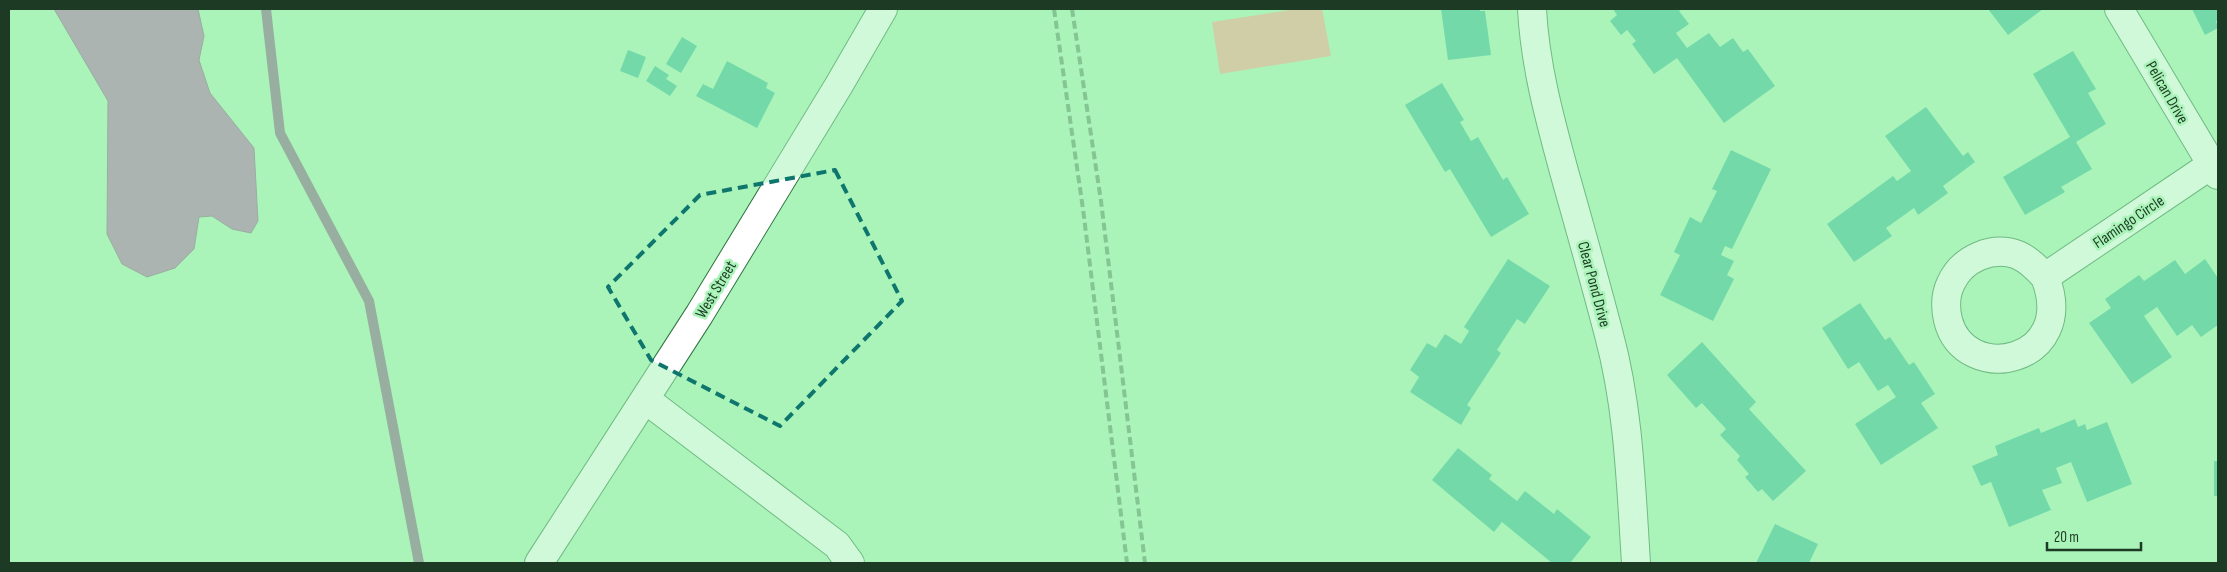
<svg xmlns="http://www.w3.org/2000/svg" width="2227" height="572" font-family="'Sofia Sans Condensed',sans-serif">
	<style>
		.green { fill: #fda191 }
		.water { fill: #af67a9; stroke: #835a81 }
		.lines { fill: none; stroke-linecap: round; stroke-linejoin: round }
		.stream { stroke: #835a81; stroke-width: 10 }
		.building { fill: #33b994 }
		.minor-casing { stroke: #2c7541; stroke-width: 30 }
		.minor { stroke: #fff; stroke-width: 28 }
		.rail { stroke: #598a64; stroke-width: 4; stroke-dasharray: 8 4; stroke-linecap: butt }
		.marked { fill: none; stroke: #0f766e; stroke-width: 4; stroke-dasharray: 10 6; stroke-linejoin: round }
		.labels { text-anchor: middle; stroke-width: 5; stroke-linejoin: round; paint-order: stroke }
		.street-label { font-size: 16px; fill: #1d3b24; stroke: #aaf4b9 }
	</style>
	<rect width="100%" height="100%" fill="#aaf4b9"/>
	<path class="green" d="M1296,9H1322L1331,56L1220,74L1212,22Z"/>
	<path class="water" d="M54,9H198L204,36L199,60L210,93L254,148L258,221L251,233L232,229L212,216L199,217L194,249L175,268L147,277L122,264L107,234L108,101Z"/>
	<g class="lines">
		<path class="stream" d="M266,9L280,133L369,301L419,563"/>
	</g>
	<path class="building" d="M1441,9H1480V11H1485L1491,55L1448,60Z
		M1613,9H1682L1679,11L1689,24L1676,33L1687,48L1709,33L1720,47L1733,38L1743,52L1748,49L1775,86L1724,123L1677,58L1654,74L1632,44L1636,41L1627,30L1621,35L1610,21L1617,15Z
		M1988,9H2043L2008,35Z
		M2192,9H2218V20L2216,21L2218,28L2205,35Z
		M682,37L697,46L681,73L666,64Z
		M628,50L646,57L638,78L620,71Z
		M2073,51L2096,89L2088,93L2106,124L2076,142L2092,169L2061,187L2065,192L2025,215L2003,177L2070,137L2033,74Z
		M727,61L768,83L766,88L775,93L757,128L696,96L703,84L713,89Z
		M655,66L669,75L666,79L677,86L670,96L646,81Z
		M1442,83L1464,120L1460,122L1471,141L1478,137L1503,180L1507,177L1529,214L1491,237L1450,169L1445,172L1405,105Z
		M1926,107L1963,156L1968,152L1975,162L1943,186L1948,193L1918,215L1914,208L1886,228L1892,236L1854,262L1827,224L1893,176L1897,181L1911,171L1885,136Z
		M1731,150L1771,169L1732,249L1725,246L1721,255L1734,261L1727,275L1734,279L1713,321L1660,295L1680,255L1674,252L1690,217L1701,223L1717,191L1712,189Z
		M1508,259L1550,286L1525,324L1517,319L1497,350L1501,353L1467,405L1471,408L1461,425L1410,392L1419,377L1410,370L1427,343L1436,348L1445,334L1461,344L1469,331L1464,327Z
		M2205,259L2218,278V325L2201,337L2192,325L2177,336L2157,307L2144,316L2172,357L2132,384L2089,323L2111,308L2105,299L2139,275L2144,281L2175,260L2185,274Z
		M1860,303L1885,340L1890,337L1909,365L1914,362L1935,394L1921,403L1938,428L1881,465L1855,424L1896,397L1888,385L1878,391L1859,362L1848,369L1822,328Z
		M1702,342L1756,402L1749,409L1806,471L1773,501L1762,489L1758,492L1745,477L1749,474L1737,460L1740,456L1720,435L1726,429L1702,403L1696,408L1667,375Z
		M2075,419L2078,427L2085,424L2087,430L2107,422L2132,484L2087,502L2071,462L2056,468L2062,483L2042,490L2051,510L2009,527L1991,482L1981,486L1972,466L1998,455L1995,446L2039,428L2041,433Z
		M1458,448L1492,475L1489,479L1517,501L1525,491L1554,514L1557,509L1591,537L1570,563H1552L1502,522L1494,532L1432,480Z
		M2214,461H2218V496H2214Z
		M1775,524L1818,544L1809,563H1756Z"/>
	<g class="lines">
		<g class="minor-casing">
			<path id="minor" d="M1532,9C1535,66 1550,120 1565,175C1580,228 1595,281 1609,335C1629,409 1631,487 1636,563
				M2119,9L2218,175
				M2045,277C2079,363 1965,387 1948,320C1945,307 1945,295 1951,283C1962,259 1992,245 2018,255C2029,260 2037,268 2045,277L2211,165
				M645,399L837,545L850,563
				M539,563L699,315L839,85L883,9"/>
		</g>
		<use href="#minor" class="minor"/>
		<path class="rail" d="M1054,9L1083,209L1127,563
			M1072,9L1101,201L1145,563"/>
	</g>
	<path d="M0 0H2227V572H0ZM835,170L902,301L780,426L651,360L608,287L700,195Z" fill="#aaf4b9" fill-opacity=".55" fill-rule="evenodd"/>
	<path class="marked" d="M835,170L902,301L780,426L651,360L608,287L700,195Z"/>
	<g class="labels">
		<g class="street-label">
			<text transform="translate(2168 92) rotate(60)" y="6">Pelican Drive</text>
			<text transform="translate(2128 221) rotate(-34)" y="6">Flamingo Circle</text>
			<text transform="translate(1595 284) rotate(75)" y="6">Clear Pond Drive</text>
			<text transform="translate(715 289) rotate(-59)" y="6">West Street</text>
		</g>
	</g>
	<rect width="2227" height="572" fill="none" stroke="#1d3b24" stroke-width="20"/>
	<path d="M2047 542v8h94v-8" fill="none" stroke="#1d3b24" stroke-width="2.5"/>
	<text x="2054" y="542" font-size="15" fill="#1d3b24" stroke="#aaf4b9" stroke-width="4" paint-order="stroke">20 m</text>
</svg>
